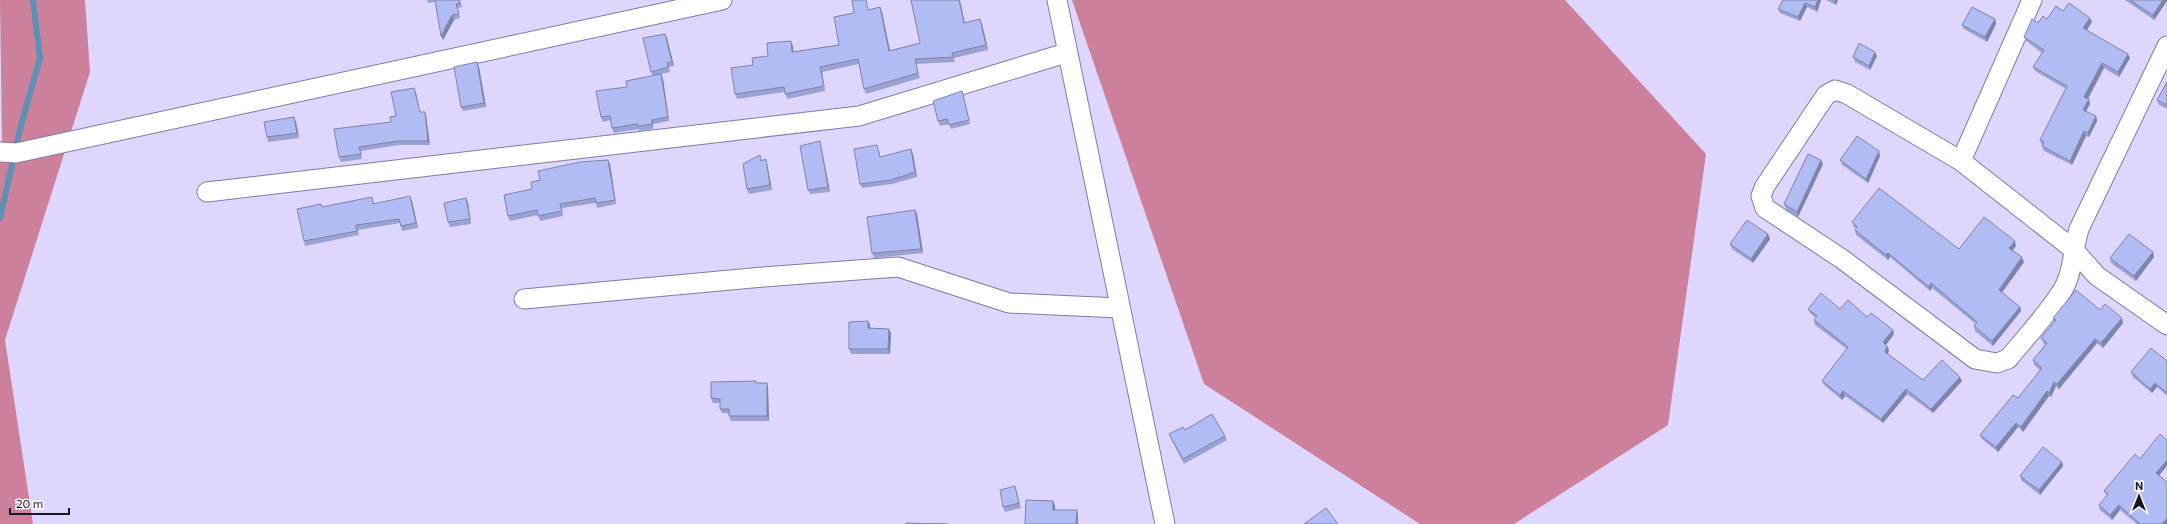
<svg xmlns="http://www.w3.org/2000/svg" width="2167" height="524" font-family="Commissioner,sans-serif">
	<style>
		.forest { fill: #cc809c }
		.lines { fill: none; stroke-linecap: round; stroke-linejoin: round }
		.stream { stroke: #5d90b6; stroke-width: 6 }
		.minor-casing { stroke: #8478a4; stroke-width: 21 }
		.minor { stroke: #fff; stroke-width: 19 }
		.wall { fill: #99a2d2 }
		.shaded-wall { fill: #7d84ab }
		.building { fill: #b2bcf4; stroke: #7d84ab }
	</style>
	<rect width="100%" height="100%" fill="#dfd6fd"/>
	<path class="forest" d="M0,0H85L90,72L5,340L33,524H0V143L2,140Z
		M1072,0H1565L1706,154L1668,425L1514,524H1420L1204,384Z"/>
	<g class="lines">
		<path class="stream" d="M0,218L21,125L40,58L33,0"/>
		<g class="minor-casing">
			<path id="minor" d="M1057,0L1165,524
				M2167,46L2079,229C2073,249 2073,274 2062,291C2047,315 2026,337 2008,359L1997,363L1975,359L1842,259L1765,208L1761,196L1765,186L1826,95L1835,90L1847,94L1961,161L2073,249L2097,276L2167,325
				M0,152L16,153L722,0
				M1961,161L2032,0
				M207,192L859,116L1066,53
				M524,299L763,277L898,267L1009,303L1119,308"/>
		</g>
		<use href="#minor" class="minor"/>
	</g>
	<path class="wall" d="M427,0H460L462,7L458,8L460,18L454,20L443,40L435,2L428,3Z
		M1821,0L1817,12L1807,7L1800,21L1780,13L1778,9Z
		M1826,0H1838L1836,5Z
		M2125,0H2167V1L2154,20Z
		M880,7L882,12L890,51L920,43L965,23L982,24L988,50L954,58L955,62L916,64L920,78L866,94L864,89L859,64L822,72L825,91L787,99L785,92L737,99L735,94L753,65L768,56L793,46V52L839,45L854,13Z
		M2063,11L2092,22L2086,30L2130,58L2119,77L2104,68L2088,99L2090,104L2086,112L2096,116L2097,121L2089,137L2086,136L2072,165L2044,151L2042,146L2043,145H2042L2040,140L2066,89L2035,71L2033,67L2042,53L2026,41L2024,37L2038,23Z
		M1995,19L1996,24L1987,42L1964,29L1962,25Z
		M667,38L674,66L669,67L670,72L661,74L663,79L669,121L653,124V129L639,131V129L614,133L612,128L611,120L603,122L601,117L627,87L653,76L651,72Z
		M1877,56L1870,70L1855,62L1853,57Z
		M477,62L479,67L486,107L463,111L461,107Z
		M2167,82V109L2159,105L2157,100Z
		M416,93L420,112L426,116L430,145H399L361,151L362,159L341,162L339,157L391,122Z
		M963,96L970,124L951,129L949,124L940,126L938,121Z
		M296,122L299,138L268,142L267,137Z
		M820,141L821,146L830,192L810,194L808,190Z
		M879,150L880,157L913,154L917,177L892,184L862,188L860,184Z
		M1880,156L1868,183L1842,165L1840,160Z
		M766,159L767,164L772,190L749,194L747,189L761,160Z
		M610,164L616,204L597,208L596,203L562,208L563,216L540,221L538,215L510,221L508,216L532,189Z
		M1823,164L1798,217L1786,209L1784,204Z
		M372,197L374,204L412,201L418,228L402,231L400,223L358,230L359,235L305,246L304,241L322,207Z
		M466,198L468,203L471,224L450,227L448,222Z
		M915,210L917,214L923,253L874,258L872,253Z
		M1852,222L1959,249L2016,246L2013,250L2024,262L2002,293L2020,307L2021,311L1993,346L1975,331L1974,326L1976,324L1932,288L1930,291L1890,257L1888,260L1856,235L1855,230L1856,228L1854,227Z
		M1768,234L1770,239L1753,263L1732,249L1730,244Z
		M2153,252L2154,257L2136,281L2111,263L2110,258Z
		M1808,309H1840L1867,317L1893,330L1894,334L1886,345L1889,350L1888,354L1923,380L1962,381L1933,413L1907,394L1883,423L1845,396L1842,400L1824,385L1822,381L1847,349L1815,325L1814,320L1816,318L1810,313Z
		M2100,310L2123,323L2103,348L2097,343L2059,389L2056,386L2051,397L2049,396L2023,432L2018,427L1998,452L1982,439L1980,435L2018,398L2040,370L2034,365L2033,360L2045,345L2043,342L2041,338L2055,322L2053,318Z
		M868,321L870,325V328L889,329L891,333L890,354H851L849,349Z
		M2167,361V396L2157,387L2152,393L2133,377L2131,372Z
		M757,383L768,387L769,421H731L729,416V413H722L720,409V403H713L711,398Z
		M1185,430L1225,436L1227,440L1184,464L1171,439L1169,434Z
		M2062,462L2063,466L2040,495L2022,481L2020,476Z
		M2160,475L2167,524H2137L2120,510L2112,520L2100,510L2099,505L2107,496L2104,491Z
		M1015,486L1021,508L1005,512L1003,507Z"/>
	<path class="shaded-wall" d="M959,0H960L966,28L964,23Z
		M1818,0H1821L1817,12L1815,7Z
		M1835,0H1838L1836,5L1834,0Z
		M2163,0H2167V1L2154,20L2153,15Z
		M1805,3L1807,7L1800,21L1798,17Z
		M880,7L882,12L891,56L889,51Z
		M452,15L454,20L443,40L441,36Z
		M2090,18L2092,22L2085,33L2083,28Z
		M980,19L982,24L988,50L986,45Z
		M1995,19L1996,24L1987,42L1985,37Z
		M665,34L667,38L674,66L672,62Z
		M791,41L793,46L794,57L792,52Z
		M1875,52L1877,56L1870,70L1869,66Z
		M2128,54L2130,58L2119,77L2118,72Z
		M477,62L479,67L486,107L484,103Z
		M2102,63L2104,68L2086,102L2084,97Z
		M820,67L822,72L825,91L824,86Z
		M661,74L663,79L669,121L668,117Z
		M414,88L416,93L421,117L420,112Z
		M2089,99L2090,104L2084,114L2083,110Z
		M425,112L426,116L430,145L428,141Z
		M2096,116L2097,121L2089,137L2088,133Z
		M294,117L296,122L299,138L297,133Z
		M652,120L653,124V129L652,124Z
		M2084,131L2086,136L2072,165L2070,161Z
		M820,141L821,146L830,192L828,187Z
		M911,149L913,154L917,177L915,172Z
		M1879,151L1880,156L1868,183L1866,179Z
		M766,159L767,164L772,190L770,185Z
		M608,160L610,164L616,204L615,200Z
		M1821,160L1823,164L1798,217L1797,212Z
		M410,196L412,201L418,228L416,223Z
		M466,198L468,203L471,224L470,219Z
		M915,210L917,214L923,253L921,249Z
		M1768,234L1770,239L1753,263L1751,259Z
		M2015,241L2016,246L2011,252L2009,248Z
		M2153,252L2154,257L2136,281L2134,276Z
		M1888,253L1890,257L1888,260L1886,255Z
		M2022,257L2024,262L2000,295L1999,290Z
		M1931,283L1932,288L1930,291L1929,287Z
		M2020,307L2021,311L1993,346L1992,341Z
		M2122,318L2123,323L2103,348L2101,343Z
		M868,321L870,325V332L868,328Z
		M889,329L891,333L890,354L888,349Z
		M1893,330L1894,334L1884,347L1883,342Z
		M2095,339L2097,343L2059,389L2057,384Z
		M1887,346L1889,350L1887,357L1885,352Z
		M1960,377L1962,381L1933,413L1931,409Z
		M2054,382L2056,386L2051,397L2049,393Z
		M767,383L768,387L769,421L767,416Z
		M2155,383L2157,387L2152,393L2150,389Z
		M1906,389L1907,394L1883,423L1881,419Z
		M1843,391L1845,396L1842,400L1840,395Z
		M2047,391L2049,396L2023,432L2021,427Z
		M2016,423L2018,427L1998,452L1996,447Z
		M2167,460V466L2158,477L2156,473Z
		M2062,462L2063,466L2040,495L2039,490Z
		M1053,501L1055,505V514L1053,510Z
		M2119,505L2120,510L2112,520L2110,515Z
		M1077,510L1078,515V524H1076Z
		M2167,518V524H2162Z"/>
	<path class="building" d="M435,0H459L460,3L456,4L459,14L452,15L441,36Z
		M852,0H866L868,10L880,7L889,51L920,43L911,0H959L964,23L980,19L986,45L952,53L953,57L915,59L918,73L864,89L858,59L820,67L824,86L785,94L784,87L735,94L731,68L753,65L752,58L768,56L767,43L791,41L792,52L839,45L834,17L854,13Z
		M1783,0H1818L1815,7L1805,3L1798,17L1778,9Z
		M2130,0H2163L2153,15Z
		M2069,3L2090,18L2083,28L2128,54L2118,72L2102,63L2084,97L2089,99L2083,110L2096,116L2088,133L2084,131L2070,161L2042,146L2044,142L2040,140L2067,86L2033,67L2044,50L2024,37L2032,19L2038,23L2043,16L2047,19L2056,6L2063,11Z
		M1972,7L1995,19L1985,37L1962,25Z
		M665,34L672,62L667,63L668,67L651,72L643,38Z
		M1859,43L1875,52L1869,66L1853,57Z
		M477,62L484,103L461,107L454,67Z
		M661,74L668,117L652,120V124L638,126L637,124L612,128L610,116L601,117L596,91L627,87L626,81Z
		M2167,82V105L2157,100Z
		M414,88L420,112H425L428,141H398L359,147L361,154L339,157L334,129L391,122L390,117L396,116L391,92Z
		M962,91L969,120L949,125L947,119L938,121L933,101Z
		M294,117L297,133L267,137L264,122Z
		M1857,136L1879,151L1866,179L1840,160Z
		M820,141L828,187L808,190L800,146Z
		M877,145L880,157L911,149L915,172L891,180L860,184L854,149Z
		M1808,154L1821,160L1797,212L1784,204Z
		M760,155L761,161L766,159L770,185L747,189L743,164Z
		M608,160L615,200L596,203L595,198L560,204L562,211L538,216L537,210L508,216L504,195L532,189L531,182L540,180L538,171L580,162Z
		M1879,188L1959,249L1984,217L2015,241L2009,248L2022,257L1999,290L2020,307L1992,341L1974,326L1977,322L1931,283L1929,287L1888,253L1886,255L1855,230L1857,227L1852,222Z
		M410,196L416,223L401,226L399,219L356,225L357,231L304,241L297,209L321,204L322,207L372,197L373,204Z
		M466,198L470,219L448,222L444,203Z
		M915,210L921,249L872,253L867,217Z
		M1747,220L1768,234L1751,259L1730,244Z
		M2129,234L2153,252L2134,276L2110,258Z
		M2076,290L2100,310L2105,304L2122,318L2101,343L2095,339L2057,384L2054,382L2049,393L2047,391L2021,427L2016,423L1996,447L1980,435L2013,395L2018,398L2042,368L2033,360L2047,343L2041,338L2056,320L2053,318Z
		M1821,293L1840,309L1848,300L1867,317L1871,313L1893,330L1883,342L1887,346L1885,352L1923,380L1942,360L1960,377L1931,409L1906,389L1881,419L1843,391L1840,395L1822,381L1848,347L1814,320L1817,316L1808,309Z
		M868,321V328L889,329L888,349H849V322Z
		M2151,348L2167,361V393L2155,383L2150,389L2131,372Z
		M756,381V383H767V416H729V409H720V399L711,398V382Z
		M1212,414L1225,436L1183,459L1169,434L1183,427L1185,430Z
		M2160,434L2167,440V460L2156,473L2167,482V518L2162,524H2140L2119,505L2110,515L2099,505L2108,494L2104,491L2135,454L2140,459Z
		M2043,447L2062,462L2039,490L2020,476Z
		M1015,486L1019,503L1003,507L1000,490Z
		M1026,500L1053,501V510H1077L1076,524H1025Z
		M1326,508L1338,524H1304Z
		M906,523L948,524H906Z"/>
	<g transform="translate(2139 496)" stroke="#fdfdfd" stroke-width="3" paint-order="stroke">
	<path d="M0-3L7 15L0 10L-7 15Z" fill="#1b1627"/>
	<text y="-6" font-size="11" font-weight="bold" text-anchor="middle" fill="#1b1627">N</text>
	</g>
	<path d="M10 508v6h59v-6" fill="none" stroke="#1b1627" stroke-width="2"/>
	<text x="16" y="508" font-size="12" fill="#1b1627" stroke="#fdfdfd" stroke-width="3" paint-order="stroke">20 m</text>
</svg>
